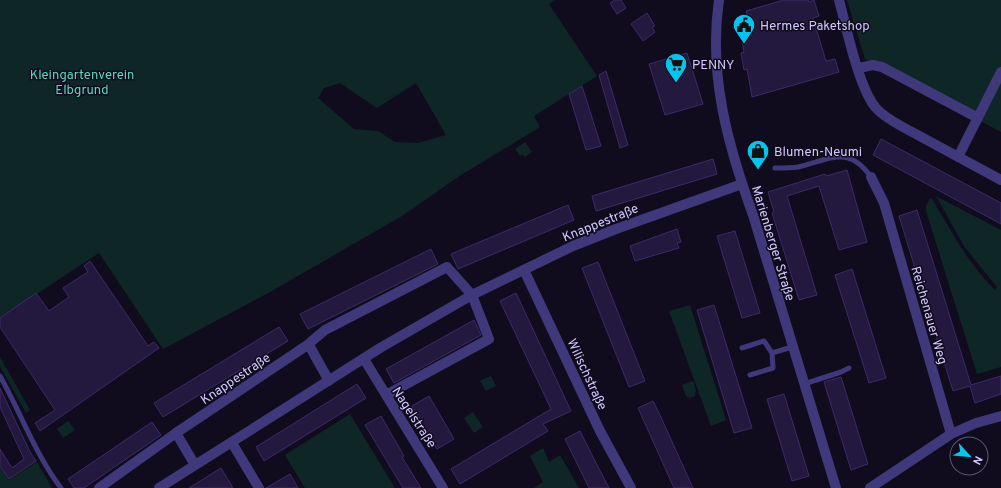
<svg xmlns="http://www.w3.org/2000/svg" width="1001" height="488" font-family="Overpass,sans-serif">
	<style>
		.green { fill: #0f2627; fill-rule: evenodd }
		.building { fill: #23183d; stroke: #3c2b69 }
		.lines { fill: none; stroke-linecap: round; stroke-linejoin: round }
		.service { stroke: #3f387b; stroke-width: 5 }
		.minor { stroke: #3f387b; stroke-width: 10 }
		.labels { text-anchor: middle; stroke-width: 3; stroke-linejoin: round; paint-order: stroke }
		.poi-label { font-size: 13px; fill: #d3c9fe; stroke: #100c1d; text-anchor: start }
		.park-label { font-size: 13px; fill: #57dbc4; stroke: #100c1d }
		.street-label { font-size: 13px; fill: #d3c9fe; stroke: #100c1d }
	</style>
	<rect width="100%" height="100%" fill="#100c1d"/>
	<path class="green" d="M0,0H555L549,4L597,76L534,116L540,127L461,175L402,216L270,292L163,349L99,253L0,318ZM340,83L377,108L416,83L446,135L418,143L395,142L378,131L354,129L318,98L324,88Z
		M847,0H1001V132L865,59Z
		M525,142L532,152L525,157L522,154L520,156L515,149Z
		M936,196L1001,230V367L977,374L926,211V206L930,198L932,199C951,230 968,264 995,290L997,287L964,246Z
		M690,305L726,420L711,426L669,311Z
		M0,357L30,410L26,413L0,366Z
		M491,376L496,386L486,391L480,381Z
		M693,381L696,390L695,396L689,398L686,396L682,385Z
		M473,412L483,427L474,433L464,418Z
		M350,414L395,488H305L285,455Z
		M68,421L75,430L63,438L57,429Z
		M543,448L549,462L560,455L579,488H534L543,482L530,456Z
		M37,462L52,488H0V467L9,480Z"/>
	<path class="building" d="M615,0H621L626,8L617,14L610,3Z
		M784,0H808L809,2L814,0L819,16L813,18L826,61L835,59L839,72L752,97L747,69L744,70L741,53L744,52L739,20L748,17L746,11Z
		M647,13L655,26L652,27L655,32L643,41L631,24Z
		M687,53L703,104L665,115L649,64Z
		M606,71L628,145L620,148L599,75Z
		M582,86L601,146L586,150L569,94Z
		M881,139L1001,203V224L873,155Z
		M713,159L717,174L596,211L592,196Z
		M847,170L867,242L839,250L819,186L787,196L817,295L799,300L772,213L774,212L768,192L825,174L826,176Z
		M568,205L574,220L458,269L451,254Z
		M917,210L971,385L1001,376V394L975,403L970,386L953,391L899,216Z
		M677,229L681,242L677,243L679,248L635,261L630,246Z
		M735,231L760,313L742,318L717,236Z
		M431,249L438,264L308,329L300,314Z
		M90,261L148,346L154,342L159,348L40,431L35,423L55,410L0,327V318L36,293L49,311L69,297L63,288L88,272L84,266Z
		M598,262L645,381L629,387L582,268Z
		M852,269L886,378L869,383L835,275Z
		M516,293L571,411L543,424L548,431L460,484L451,469L551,409L500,301Z
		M714,305L752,428L734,433L697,310Z
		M474,320L481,335L394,383L386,369Z
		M279,327L288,341L163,417L154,403Z
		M841,377L868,464L851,470L824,382Z
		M357,384L366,398L264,461L256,447Z
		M0,388L30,452L36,461L9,479L0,466V449L12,468L24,459L0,407Z
		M784,394L809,476L792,481L767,399Z
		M429,396L454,439L437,449L412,406Z
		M653,401L659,413L693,488H674L638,408Z
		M381,416L404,456L402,457L421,488H403L365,425Z
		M152,422L161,435L84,488H74L68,479Z
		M580,431L596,463L609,488H589L565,439Z
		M221,468L233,488H189Z
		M290,474L298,488H266Z"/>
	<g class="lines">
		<path class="service" d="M775,168C783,168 791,168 798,167C829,160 848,144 871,177
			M742,348L764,341L772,353L792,347
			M750,375L773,368L772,353
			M0,376C21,413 35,454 61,488
			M804,384L841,372L849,368"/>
		<path class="minor" d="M719,0C708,74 728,146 753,215L836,488
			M839,0C846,26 859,89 876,108C883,116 892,121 901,126L1001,180
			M859,68L873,65L882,67L978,118
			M958,157L1001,72
			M871,177L884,203L951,434
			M524,270L600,431L631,488
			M309,345L329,381
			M364,359L443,488
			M176,433L195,465
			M232,443L259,488
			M99,488L176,433L306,346L325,330L447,267L472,295L489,339L386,395
			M159,488L380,348L472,295L573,246L616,229L742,184
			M870,488L951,434L976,423L1001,416"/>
	</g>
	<defs>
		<g id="civic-pin" transform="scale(1.15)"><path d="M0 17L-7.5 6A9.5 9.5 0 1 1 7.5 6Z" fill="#05c5ee" stroke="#100c1d"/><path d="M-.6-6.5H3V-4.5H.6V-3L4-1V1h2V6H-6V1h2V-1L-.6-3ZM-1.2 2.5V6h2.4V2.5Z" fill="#111"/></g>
		<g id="supermarket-pin" transform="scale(1.15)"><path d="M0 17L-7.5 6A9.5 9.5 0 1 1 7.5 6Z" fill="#05c5ee" stroke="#100c1d"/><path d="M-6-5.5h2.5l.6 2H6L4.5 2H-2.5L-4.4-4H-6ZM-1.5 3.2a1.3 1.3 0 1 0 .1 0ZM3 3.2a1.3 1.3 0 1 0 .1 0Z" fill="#111"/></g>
		<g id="shop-pin" transform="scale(1.15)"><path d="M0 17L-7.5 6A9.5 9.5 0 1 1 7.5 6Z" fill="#05c5ee" stroke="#100c1d"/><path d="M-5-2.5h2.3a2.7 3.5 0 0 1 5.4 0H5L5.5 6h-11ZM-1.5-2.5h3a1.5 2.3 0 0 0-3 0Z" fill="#111"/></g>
	</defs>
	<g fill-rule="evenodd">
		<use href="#civic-pin" x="744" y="25"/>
		<use href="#supermarket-pin" x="676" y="64"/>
		<use href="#shop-pin" x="758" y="151"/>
	</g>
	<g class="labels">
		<g class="poi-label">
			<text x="760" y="30">Hermes Paketshop</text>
			<text x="692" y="69">PENNY</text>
			<text x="774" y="156">Blumen-Neumi</text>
		</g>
		<g class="park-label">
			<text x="82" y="79">Kleingartenverein<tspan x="82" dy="15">Elbgrund</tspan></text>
		</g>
		<g class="street-label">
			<text transform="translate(600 222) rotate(-22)" y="5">Knappestraße</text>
			<text transform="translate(774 243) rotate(73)" y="5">Marienberger Straße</text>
			<text transform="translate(930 315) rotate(74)" y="5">Reichenauer Weg</text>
			<text transform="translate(588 374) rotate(65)" y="5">Wilischstraße</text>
			<text transform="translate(235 378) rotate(-34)" y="5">Knappestraße</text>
			<text transform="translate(415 417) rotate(57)" y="5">Nagelstraße</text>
		</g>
	</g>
	<g transform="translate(969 456) rotate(117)"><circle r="19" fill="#100c1d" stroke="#5e5877"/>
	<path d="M0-3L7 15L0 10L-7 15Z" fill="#05c5ee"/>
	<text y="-6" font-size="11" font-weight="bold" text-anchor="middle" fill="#d3c9fe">N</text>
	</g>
</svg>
